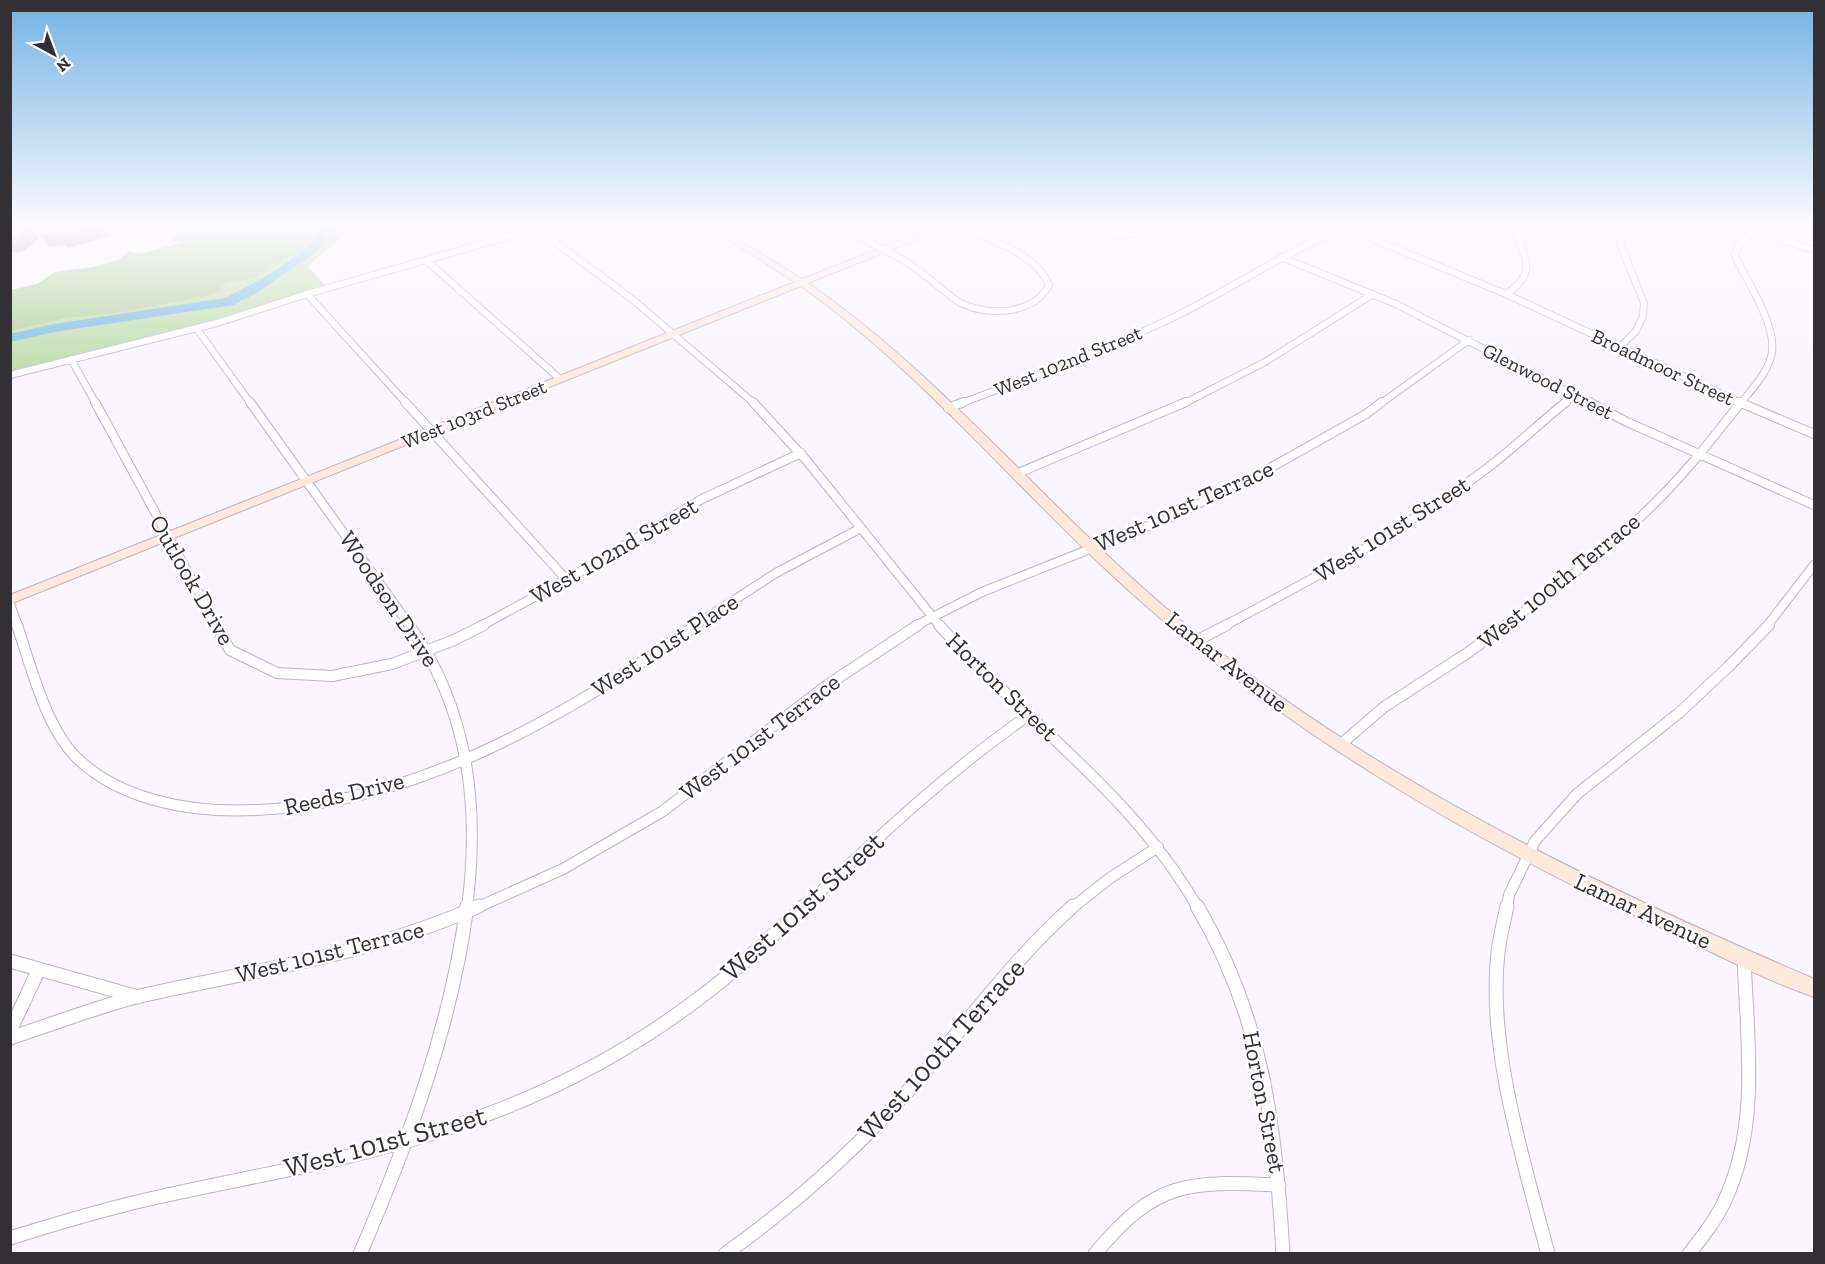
<svg xmlns="http://www.w3.org/2000/svg" width="1825" height="1264" font-family="'Zilla Slab',serif">
	<style>
		.green { fill: #b2d89d }
		.forest { fill: #a0c989 }
		.lines { fill: none; stroke-linecap: round; stroke-linejoin: round }
		.river { fill: #64b0db; fill-rule: evenodd }
		.street-far3-casing { stroke: #bdb5c3; stroke-width: 8 }
		.street-far2-casing { stroke: #bdb5c3; stroke-width: 10 }
		.street-far1-casing { stroke: #bdb5c3; stroke-width: 12 }
		.street-casing { stroke: #bdb5c3; stroke-width: 15 }
		.secondary-casing { stroke: #bdb5c3; stroke-width: 2 }
		.street-far3 { stroke: #fff; stroke-width: 6 }
		.street-far2 { stroke: #fff; stroke-width: 8 }
		.street-far1 { stroke: #fff; stroke-width: 10 }
		.street { stroke: #fff; stroke-width: 13 }
		.secondary { fill: #fee9dc; fill-rule: evenodd }
		.shaded-wall { fill: #ae9694 }
		.building { fill: #f9d7d4; stroke: #ae9694; stroke-width: 1.5 }
		.labels { text-anchor: middle; stroke-width: 5; stroke-linejoin: round; paint-order: stroke }
		.far-street-label { font-size: 20px; fill: #322f35; stroke: #fff }
		.street-label { font-size: 24px; fill: #322f35; stroke: #fff }
		.near-street-label { font-size: 28px; fill: #322f35; stroke: #fff }
	</style>
	<rect width="100%" height="100%" fill="#faf5fe"/>
	<path class="green" d="M260,228H352L308,266L325,286L163,335L11,372V306Z"/>
	<path class="forest" d="M220,228H329C317,234 301,240 298,253L268,266L254,279L229,282L220,286V291L211,295L116,313L65,318L11,331V290L37,284L55,272L93,267L118,260L129,251L138,254L178,244L183,241H172L173,238L194,231L207,232Z"/>
	<g class="lines">
		<path class="river" d="M325,228H339L325,238L316,252L255,294L233,305L54,332L10,342V334L54,324L225,298C251,285 284,267 306,248C313,241 316,233 325,228Z"/>
		<g class="street-far3-casing">
			<path id="street-far3" d="M536,228L632,299L755,404
				M842,228C865,240 889,251 911,265C928,276 942,291 959,302C986,317 1034,315 1049,285C1036,254 994,241 965,228
				M1078,228L1120,235L1179,228
				M1619,228L1621,246L1644,303L1643,316L1636,331L1620,347
				M1745,228L1814,250
				M1281,257L1396,304L1591,404
				M427,261L560,379
				M307,294L407,404
				M1506,294C1538,273 1525,258 1515,228
				M197,329L251,404
				M71,359L96,404
				M10,375L217,323L307,294L538,228
				M959,404C1032,377 1106,350 1176,316C1233,288 1286,251 1346,228L1506,294L1743,404
				M1183,404L1265,362L1373,294
				M1380,404L1469,340
				M1564,404L1575,395
				M1740,404C1752,389 1769,372 1772,352C1776,324 1747,281 1735,256L1739,243L1754,231"/>
		</g>
		<g class="street-far2-casing">
			<path id="street-far2" d="M95,402L217,626
				M250,402L410,626
				M405,402L566,579
				M753,402L807,461L940,626
				M1589,402L1627,422L1814,505
				M1739,402L1814,434
				M948,408L964,402
				M1016,474L1186,402
				M10,604L18,626
				M481,626L575,575L702,499L801,453
				M694,626L776,573L861,528
				M915,626L982,592L1173,516L1256,476L1366,414L1382,402
				M1224,626C1311,580 1398,533 1478,475C1509,453 1536,426 1566,402
				M1504,626C1550,593 1595,558 1637,520C1676,485 1709,443 1741,402
				M1767,626L1814,565"/>
		</g>
		<g class="street-far1-casing">
			<path id="street-far1" d="M17,625C31,666 45,725 75,756C111,793 167,807 216,810C395,818 554,723 697,625
				M216,625L230,650L277,673L332,676L392,664L454,640L484,625
				M409,625C469,709 480,807 467,908
				M939,625C1026,723 1131,792 1198,908
				M1196,641L1227,625
				M1340,745L1384,707L1466,654L1506,625
				M476,908L563,869L663,811L826,686L918,625
				M803,908C878,838 944,774 1029,715
				M1072,908L1110,878L1158,847
				M1507,908L1509,895L1535,841L1577,794L1679,713L1728,667L1769,625"/>
		</g>
		<g class="street-casing">
			<path id="street" d="M1197,906C1263,1018 1276,1128 1283,1254
				M1507,906C1504,921 1500,936 1498,952C1487,1047 1524,1162 1548,1254
				M10,961L138,997
				M10,1031L39,969
				M10,1038C53,1024 96,1007 140,996C255,970 371,955 479,906
				M10,1238C61,1222 111,1207 163,1196C257,1175 353,1160 446,1129C535,1100 623,1056 698,999C736,971 770,938 804,906
				M360,1254C408,1142 451,1028 467,906
				M725,1254C791,1207 851,1154 906,1093C962,1031 1010,962 1073,906
				M1095,1254C1156,1180 1188,1181 1279,1185
				M1689,1254C1702,1237 1716,1220 1725,1200C1760,1125 1747,1038 1744,958"/>
		</g>
		<g class="secondary-casing">
			<path id="secondary" d="M710,228H719L802,279L932,228H942L941,230L808,283C948,380 1054,517 1185,624C1373,779 1592,883 1814,979V997C1765,980 1714,953 1666,930C1475,842 1293,737 1136,597C1022,496 926,375 801,286L10,604V595L795,282Z"/>
		</g>
		<use href="#street-far3" class="street-far3"/>
		<use href="#street-far2" class="street-far2"/>
		<use href="#street-far1" class="street-far1"/>
		<use href="#street" class="street"/>
		<use href="#secondary" class="secondary"/>
	</g>
	<path class="shaded-wall" d="M30,228H32L39,238L24,251L10,253V240Z
		M90,228H111L105,229L110,236L67,248L65,245L49,247L41,235Z"/>
	<path class="building" d="M10,228H30L15,239L10,240Z
		M36,228H90L59,236L57,232L41,235Z"/>
	<linearGradient id="sky" x2="0" y2="1"><stop stop-color="#73b2e3"/><stop offset="0.56" stop-color="#fdfaff"/><stop offset="1" stop-color="#fdfaff" stop-opacity="0"/></linearGradient>
	<rect width="1825" height="404" fill="url(#sky)"/>
	<g class="labels">
		<g class="far-street-label">
			<text transform="translate(1068 361) rotate(-22)" y="7">West 102nd Street</text>
			<text transform="translate(1663 367) rotate(25)" y="7">Broadmoor Street</text>
			<text transform="translate(1548 381) rotate(27)" y="7">Glenwood Street</text>
			<text transform="translate(474 414) rotate(-22)" y="7">West 103rd Street</text>
		</g>
		<g class="street-label">
			<text transform="translate(1184 506) rotate(-24)" y="8">West 101st Terrace</text>
			<text transform="translate(1392 529) rotate(-32)" y="8">West 101st Street</text>
			<text transform="translate(614 551) rotate(-30)" y="8">West 102nd Street</text>
			<text transform="translate(192 580) rotate(60)" y="8">Outlook Drive</text>
			<text transform="translate(1559 581) rotate(-39)" y="8">West 100th Terrace</text>
			<text transform="translate(389 599) rotate(56)" y="8">Woodson Drive</text>
			<text transform="translate(665 645) rotate(-33)" y="8">West 101st Place</text>
			<text transform="translate(1227 662) rotate(38)" y="8">Lamar Avenue</text>
			<text transform="translate(1002 687) rotate(44)" y="8">Horton Street</text>
			<text transform="translate(760 737) rotate(-37)" y="8">West 101st Terrace</text>
			<text transform="translate(344 794) rotate(-13)" y="8">Reeds Drive</text>
			<text transform="translate(1643 911) rotate(25)" y="8">Lamar Avenue</text>
			<text transform="translate(330 952) rotate(-14)" y="8">West 101st Terrace</text>
			<text transform="translate(1264 1102) rotate(79)" y="8">Horton Street</text>
		</g>
		<g class="near-street-label">
			<text transform="translate(802 906) rotate(-42)" y="10">West 101st Street</text>
			<text transform="translate(941 1049) rotate(-48)" y="10">West 100th Terrace</text>
			<text transform="translate(385 1141) rotate(-15)" y="10">West 101st Street</text>
		</g>
	</g>
	<rect width="1825" height="1264" fill="none" stroke="#322f35" stroke-width="24"/>
	<g transform="translate(54 54) rotate(139)" stroke="#ffffff" stroke-width="4.5" paint-order="stroke">
	<path d="M0-4.5L10 22L0 15L-10 22Z" fill="#322f35"/>
	<text y="-9" font-size="16" font-weight="bold" text-anchor="middle" fill="#322f35">N</text>
	</g>
</svg>
